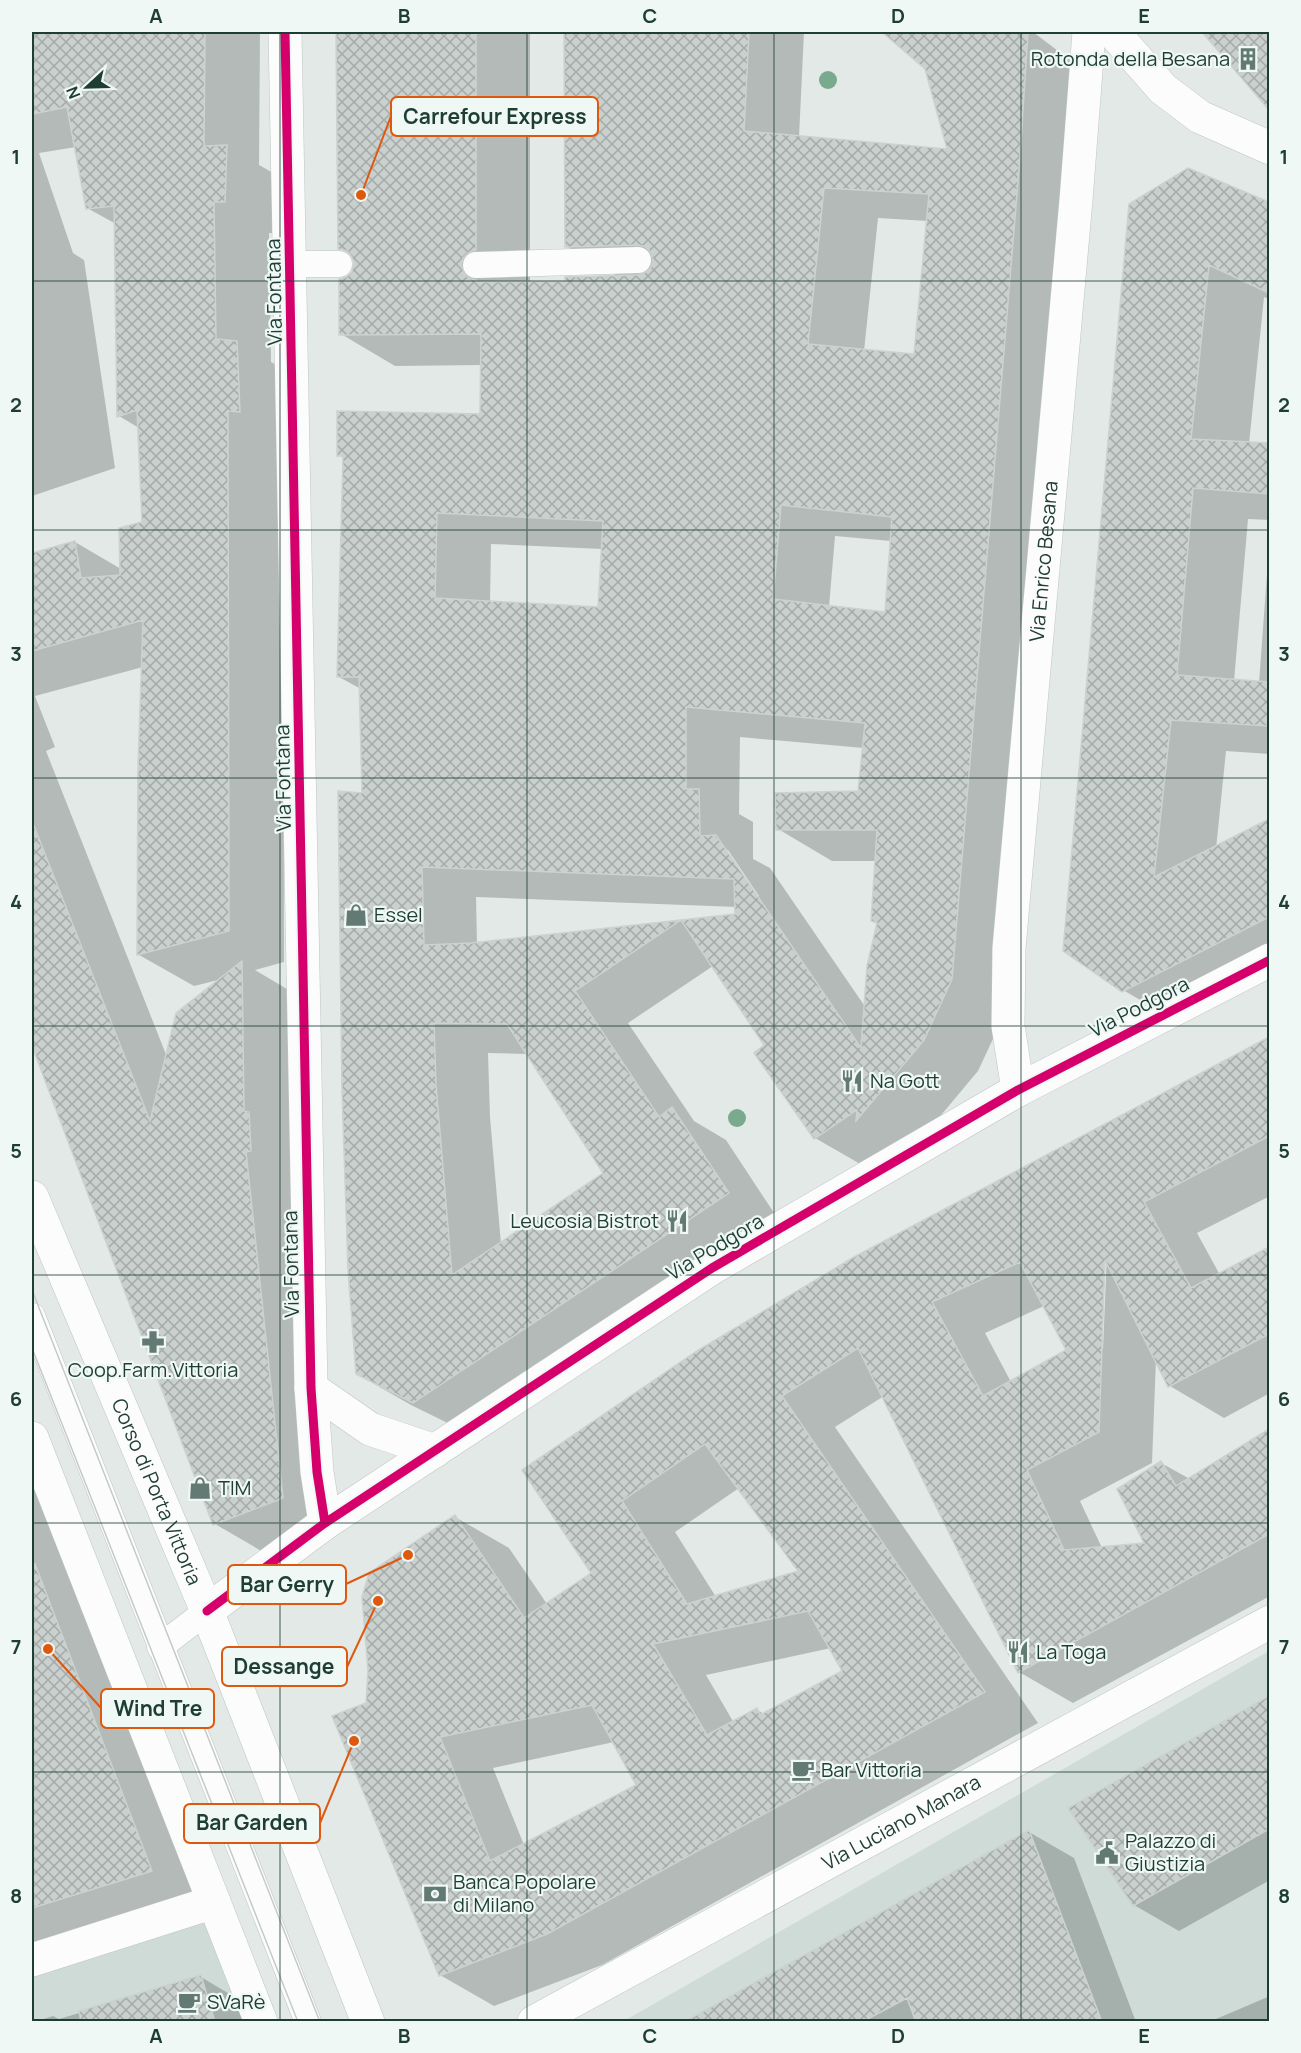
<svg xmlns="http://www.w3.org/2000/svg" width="1301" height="2053" font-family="Manrope,sans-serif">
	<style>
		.built { fill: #cfdbd6 }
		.shadow { fill: #0003; fill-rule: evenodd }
		.building { fill: url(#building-cross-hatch); stroke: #cbd2cf; stroke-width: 1.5; fill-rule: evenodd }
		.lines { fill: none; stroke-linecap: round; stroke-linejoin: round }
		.lane-casing { stroke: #bfc6c3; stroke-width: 27 }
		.street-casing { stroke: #bfc6c3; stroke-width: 34 }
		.secondary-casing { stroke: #bdc6c3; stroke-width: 34 }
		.lane { stroke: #fbfcfb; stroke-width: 26 }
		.street { stroke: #fbfcfb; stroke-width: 33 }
		.secondary { stroke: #fbfcfb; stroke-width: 33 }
		.tram { stroke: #c5cac9; stroke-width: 1.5 }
		.cycleway-casing { stroke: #eff8f4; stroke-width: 13 }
		.cycleway { stroke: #d6006c; stroke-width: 9 }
		.tree { fill: #7aaa8d }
		.grid { fill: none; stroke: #1e3d35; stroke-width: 1.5; stroke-opacity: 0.55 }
		.labels { text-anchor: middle; stroke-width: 4.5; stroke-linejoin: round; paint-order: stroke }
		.poi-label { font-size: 20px; fill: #1e3d35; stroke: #eff8f4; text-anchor: start }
		.street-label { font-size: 20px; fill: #1e3d35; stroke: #eff8f4 }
		.leader { fill: none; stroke: #de580e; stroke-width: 2 }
		.callout-dot { fill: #de580e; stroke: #eff8f4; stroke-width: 2 }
		.callout { fill: #eff8f4; stroke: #de580e; stroke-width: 2 }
		.callout-label { font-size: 21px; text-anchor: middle; font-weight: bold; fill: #1e3d35 }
		.neatline { fill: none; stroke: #1e3d35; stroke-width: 2 }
		.grid-label { font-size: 20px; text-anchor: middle; font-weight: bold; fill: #1e3d35 }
	</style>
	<defs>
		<pattern id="building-cross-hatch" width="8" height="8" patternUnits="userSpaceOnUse" patternTransform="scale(1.5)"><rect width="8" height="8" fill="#c9d0cd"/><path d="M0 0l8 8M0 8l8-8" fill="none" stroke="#a3aaa7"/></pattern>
	</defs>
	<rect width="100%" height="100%" fill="#e2e9e6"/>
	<path class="built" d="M1269,1651V2021H624Z
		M217,1903L262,2021H32V1963Z"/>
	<path class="shadow" d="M32,32H260L259,165L282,178L280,233H269L271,362L292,374L283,441L284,962L255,970L297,995L337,1530L270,1556L215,1524L32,1043V554L75,542L121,569L143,523L139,428L119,416L116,224L87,208L76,147L39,153L73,253L84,260L115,468L32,496ZM143,667L140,768L139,955L194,986L222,979L167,1057L46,751L55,747L35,696Z
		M338,32H530V283L566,282L619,277L566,246V32H804L799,137L949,151L927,68L883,32H1033L1074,63L1006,1011L978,1071L911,1151L869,1169L815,1138L766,1046L713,966L628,1023L694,1121L726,1140L782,1225L468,1433L411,1405L357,1374L363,795L361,689L339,677L345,459L339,455L482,415V365L395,366L341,334L347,279L353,273L355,263L353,256L340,248ZM878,218L928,221L915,355L864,351ZM835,536L891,541L886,613L829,607ZM491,544L602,549L599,608L490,603ZM740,737L864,748L859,792L778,829L832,861H876L878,923L866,1008L770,868L753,859V822L739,814ZM724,850H728L759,896L756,897ZM476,897L737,907V915L477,944ZM488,1053L528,1054L605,1174L501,1244L490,1117Z
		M1204,32H1270V99L1250,85Z
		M1188,169L1270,204V300L1264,297L1249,444L1270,445V520L1248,519L1234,681L1259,683L1270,533V754L1226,751L1216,849L1270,821V976L1178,1022L1123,990L1064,951L1104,481L1119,345Z
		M1270,1039V1196L1197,1233L1220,1275L1270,1248V1393L1224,1418L1170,1386L1156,1359L1152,1463L1080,1501L1102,1548L1146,1545L1161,1463L1190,1479L1270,1431V1596L1073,1703L1019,1672L884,1396L835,1427L1038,1723L602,1965L494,2006L440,1975L368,1704L455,1517L509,1548L547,1604L593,1573L525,1471L1158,1097ZM1104,1252L1107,1253L1103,1349L1100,1346ZM1044,1306L1068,1351L1011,1382L985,1333ZM739,1488L801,1572L716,1597L675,1532ZM831,1648L844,1671L764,1714L757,1710L734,1723L706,1675ZM614,1742L638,1785L524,1845L493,1768Z
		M32,1471L196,1897L32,1948Z
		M1270,1698V1880L1179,1931L1134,1905L1070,1809Z
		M1029,1832L1074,1858L1136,2022H687Z
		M201,1977L243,2002L249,2022H34L53,2016L59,2019Z
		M1270,1996V2022H1209Z"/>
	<path class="building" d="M32,32H205L204,146L227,145L225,202H214L216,339L237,341L240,412L228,411L229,931L137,955L138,768L143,620L32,651V553L75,541L81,578L120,575L119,528L142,522L137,410L117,417L114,206L86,209L67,107L32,114Z
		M336,32H476V250L468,253L463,258L461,265L464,273L469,278L476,280V282L565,281V277L638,275L646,272L651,267L653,259L651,253L646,247L638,245L565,247L564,32H749L744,131L947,149L925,69L882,32H1028L1020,157L952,979L924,1040L856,1121L857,1110L814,1139L754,1053L764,1045L681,920L575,991L659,1117L672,1107L729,1193L413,1403L356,1374L348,1270L342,1091L338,791L362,793L359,677H337L343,456H337V411L480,414L481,334L339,335V279L346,277L352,272L354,263L352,257L347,251L338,249ZM824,188L929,194L914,354L808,344ZM781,505L892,517L885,612L773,599ZM437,513L603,521L598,607L435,598ZM686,707L865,723L858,791L775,793L776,830H877L871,921L877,923L867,966L861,1048L716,835L700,836L699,789H686ZM422,867L734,879L735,914L471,943L424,945ZM434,1023L507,1024L603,1173L452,1275L436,1085Z
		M1202,32H1269V110Z
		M1188,168L1269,202V293L1209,265L1191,439L1269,443V494L1193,488L1177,675L1269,682V726L1171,720L1154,877L1269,819V917L1122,992L1063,951L1129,204Z
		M34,826L150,1121L176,1013L242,961L244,1111L249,1112L251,1151L246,1152L283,1498L213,1525L32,1046V827Z
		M1269,1037V1136L1144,1202L1191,1288L1269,1247V1334L1168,1387L1105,1260L1099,1432L1027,1470L1064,1550L1144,1543L1117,1489L1161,1461L1176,1486L1269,1429V1534L1018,1673L858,1348L782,1396L985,1692L547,1934L439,1976L332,1716L366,1703L368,1671L362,1597L369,1573L455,1515L524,1618L591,1573L522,1470L697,1351L854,1257ZM1020,1262L1066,1350L983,1396L932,1302ZM705,1444L798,1571L687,1604L622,1501ZM808,1611L842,1671L760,1715L757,1708L707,1735L653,1644ZM592,1705L636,1785L490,1861L440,1737Z
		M32,1564H35L152,1871L32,1908Z
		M1269,1696V1829L1133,1906L1068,1808Z
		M1029,1830L1102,2022H916L907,1998L862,2022H684Z
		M201,1975L215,2022H81L79,2011Z"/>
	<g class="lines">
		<g class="lane-casing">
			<path id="lane" d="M291,264H339
				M476,265L638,260
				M32,1316L308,2022
				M160,1647L207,1611"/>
		</g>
		<g class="street-casing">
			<g id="street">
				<path d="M285,32L311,1388L317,1472L325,1523"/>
				<path d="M1113,32L1163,89L1200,117L1270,148"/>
				<path id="s1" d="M1018,1090L1008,1026L1009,948L1076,200L1089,32"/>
				<path d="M311,1388L370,1429L435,1451"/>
				<path d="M207,1611L325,1523L712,1268L1018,1090L1270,960"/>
				<path d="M32,1960L214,1902"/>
				<path id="s2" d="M534,2022L1270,1622"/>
			</g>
		</g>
		<g class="secondary-casing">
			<g id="secondary">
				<path id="s3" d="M32,1197L207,1611L368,2022"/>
				<path d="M32,1438L261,2022"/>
			</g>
		</g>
		<use href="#lane" class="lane"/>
		<use href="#street" class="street"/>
		<use href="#secondary" class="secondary"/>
		<path class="tram" d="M32,1290L320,2022
			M32,1348L298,2022"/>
		<g class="cycleway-casing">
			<path id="cycleway" d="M285,32L311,1388L317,1472L325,1523
				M207,1611L325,1523L712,1268L1018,1090L1270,960"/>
		</g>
		<use href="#cycleway" class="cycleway"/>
	</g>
	<g class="tree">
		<circle cx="828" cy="80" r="9"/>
		<circle cx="737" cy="1118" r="9"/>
	</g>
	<path class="grid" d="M280,32V2022M527,32V2022M774,32V2022M1021,32V2022M32,281H1270M32,530H1270M32,778H1270M32,1026H1270M32,1275H1270M32,1523H1270M32,1772H1270"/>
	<defs>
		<g id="building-bare" transform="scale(1.8)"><path d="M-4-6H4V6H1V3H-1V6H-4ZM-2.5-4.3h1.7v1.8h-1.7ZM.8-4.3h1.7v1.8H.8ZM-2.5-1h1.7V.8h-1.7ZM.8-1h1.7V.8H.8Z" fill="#637973" stroke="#eff8f4" stroke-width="2.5" paint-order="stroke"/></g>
		<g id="shop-bare" transform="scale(1.8)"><path d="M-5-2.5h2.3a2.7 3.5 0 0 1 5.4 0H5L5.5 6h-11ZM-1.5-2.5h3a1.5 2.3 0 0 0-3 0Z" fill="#637973" stroke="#eff8f4" stroke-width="2.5" paint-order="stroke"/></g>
		<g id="restaurant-bare" transform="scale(1.8)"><path d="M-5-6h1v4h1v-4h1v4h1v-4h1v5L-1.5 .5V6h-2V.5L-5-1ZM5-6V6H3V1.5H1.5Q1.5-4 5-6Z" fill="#637973" stroke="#eff8f4" stroke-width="2.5" paint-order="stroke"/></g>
		<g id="pharmacy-bare" transform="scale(1.8)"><path d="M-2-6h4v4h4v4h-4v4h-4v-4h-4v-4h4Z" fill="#637973" stroke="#eff8f4" stroke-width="2.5" paint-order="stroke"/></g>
		<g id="cafe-bare" transform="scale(1.8)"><path d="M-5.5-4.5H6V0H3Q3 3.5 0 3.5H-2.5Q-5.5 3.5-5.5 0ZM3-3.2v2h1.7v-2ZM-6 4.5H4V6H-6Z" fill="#637973" stroke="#eff8f4" stroke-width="2.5" paint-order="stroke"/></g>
		<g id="civic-bare" transform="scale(1.8)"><path d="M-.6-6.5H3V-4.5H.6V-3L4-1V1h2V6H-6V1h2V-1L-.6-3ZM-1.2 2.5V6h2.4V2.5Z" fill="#637973" stroke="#eff8f4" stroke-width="2.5" paint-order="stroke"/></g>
		<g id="bank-bare" transform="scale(1.8)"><path d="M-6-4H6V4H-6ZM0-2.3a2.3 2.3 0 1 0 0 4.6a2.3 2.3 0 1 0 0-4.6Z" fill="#637973" stroke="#eff8f4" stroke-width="2.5" paint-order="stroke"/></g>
	</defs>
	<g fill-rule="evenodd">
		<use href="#building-bare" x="1248" y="59"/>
		<use href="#shop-bare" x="356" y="915"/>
		<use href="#restaurant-bare" x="852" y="1081"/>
		<use href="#restaurant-bare" x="677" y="1221"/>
		<use href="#pharmacy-bare" x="153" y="1342"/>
		<use href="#shop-bare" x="200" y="1488"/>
		<use href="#restaurant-bare" x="1018" y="1652"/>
		<use href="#cafe-bare" x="803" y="1770"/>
		<use href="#civic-bare" x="1107" y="1853"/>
		<use href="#bank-bare" x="435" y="1894"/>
		<use href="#cafe-bare" x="189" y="2002"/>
	</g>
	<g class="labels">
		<g class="poi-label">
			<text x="1230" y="66" text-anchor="end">Rotonda della Besana</text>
			<text x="374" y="922">Essel</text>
			<text x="870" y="1088">Na Gott</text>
			<text x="659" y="1228" text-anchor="end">Leucosia Bistrot</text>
			<text x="153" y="1377" text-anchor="middle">Coop.Farm.Vittoria</text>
			<text x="218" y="1495">TIM</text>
			<text x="1036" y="1659">La Toga</text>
			<text x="821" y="1777">Bar Vittoria</text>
			<text x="1125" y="1848">Palazzo di<tspan x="1125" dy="23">Giustizia</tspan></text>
			<text x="453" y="1889">Banca Popolare<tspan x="453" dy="23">di Milano</tspan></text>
			<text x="207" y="2009">SVaRè</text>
		</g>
		<g class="street-label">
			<text transform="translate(274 292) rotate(-91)" y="7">Via Fontana</text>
			<text dy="7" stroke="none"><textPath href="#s1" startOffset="531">Via Enrico Besana</textPath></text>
			<text transform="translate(283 778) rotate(-91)" y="7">Via Fontana</text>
			<text transform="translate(1139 1007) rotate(-27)" y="7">Via Podgora</text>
			<text transform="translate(715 1247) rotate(-31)" y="7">Via Podgora</text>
			<text transform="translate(291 1264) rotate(-91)" y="7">Via Fontana</text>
			<text dy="7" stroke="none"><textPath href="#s3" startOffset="320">Corso di Porta Vittoria</textPath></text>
			<text dy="7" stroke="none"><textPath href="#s2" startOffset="418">Via Luciano Manara</textPath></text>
		</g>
	</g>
	<path class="leader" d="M361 195L391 116M408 1555L346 1584M378 1601L347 1667M48 1649L101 1708M354 1741L320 1823"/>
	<g class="callout-dot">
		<circle cx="361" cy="195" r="6"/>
		<circle cx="408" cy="1555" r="6"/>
		<circle cx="378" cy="1601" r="6"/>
		<circle cx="48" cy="1649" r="6"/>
		<circle cx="354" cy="1741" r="6"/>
	</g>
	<g class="callout">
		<rect x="391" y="97" width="207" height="39" rx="6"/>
		<rect x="228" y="1565" width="118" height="39" rx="6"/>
		<rect x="222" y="1647" width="125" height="39" rx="6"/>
		<rect x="101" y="1689" width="113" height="39" rx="6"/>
		<rect x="184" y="1804" width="136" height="39" rx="6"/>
	</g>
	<g class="callout-label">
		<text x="495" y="124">Carrefour Express</text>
		<text x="287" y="1592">Bar Gerry</text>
		<text x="284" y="1674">Dessange</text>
		<text x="158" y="1716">Wind Tre</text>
		<text x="252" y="1830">Bar Garden</text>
	</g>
	<rect width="1301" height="2053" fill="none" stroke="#eff8f4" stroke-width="66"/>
	<g transform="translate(87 87) rotate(248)" stroke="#eff8f4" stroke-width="4.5" paint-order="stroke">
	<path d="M0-4.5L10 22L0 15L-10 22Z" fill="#1e3d35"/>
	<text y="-9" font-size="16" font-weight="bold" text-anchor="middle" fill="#1e3d35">N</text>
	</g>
	<rect x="33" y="33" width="1235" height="1987" class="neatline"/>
	<g class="grid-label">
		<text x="156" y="23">A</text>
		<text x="404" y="23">B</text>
		<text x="650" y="23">C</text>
		<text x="898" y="23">D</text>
		<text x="1144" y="23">E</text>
		<text x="16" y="164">1</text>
		<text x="1284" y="164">1</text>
		<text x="16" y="412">2</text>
		<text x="1284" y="412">2</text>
		<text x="16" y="661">3</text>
		<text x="1284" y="661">3</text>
		<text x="16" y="909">4</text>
		<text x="1284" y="909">4</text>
		<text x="16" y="1158">5</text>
		<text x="1284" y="1158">5</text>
		<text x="16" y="1406">6</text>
		<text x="1284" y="1406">6</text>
		<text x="16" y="1654">7</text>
		<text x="1284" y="1654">7</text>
		<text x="16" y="1903">8</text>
		<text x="1284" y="1903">8</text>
		<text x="156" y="2043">A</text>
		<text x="404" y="2043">B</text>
		<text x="650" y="2043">C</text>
		<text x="898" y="2043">D</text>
		<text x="1144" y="2043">E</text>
	</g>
</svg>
